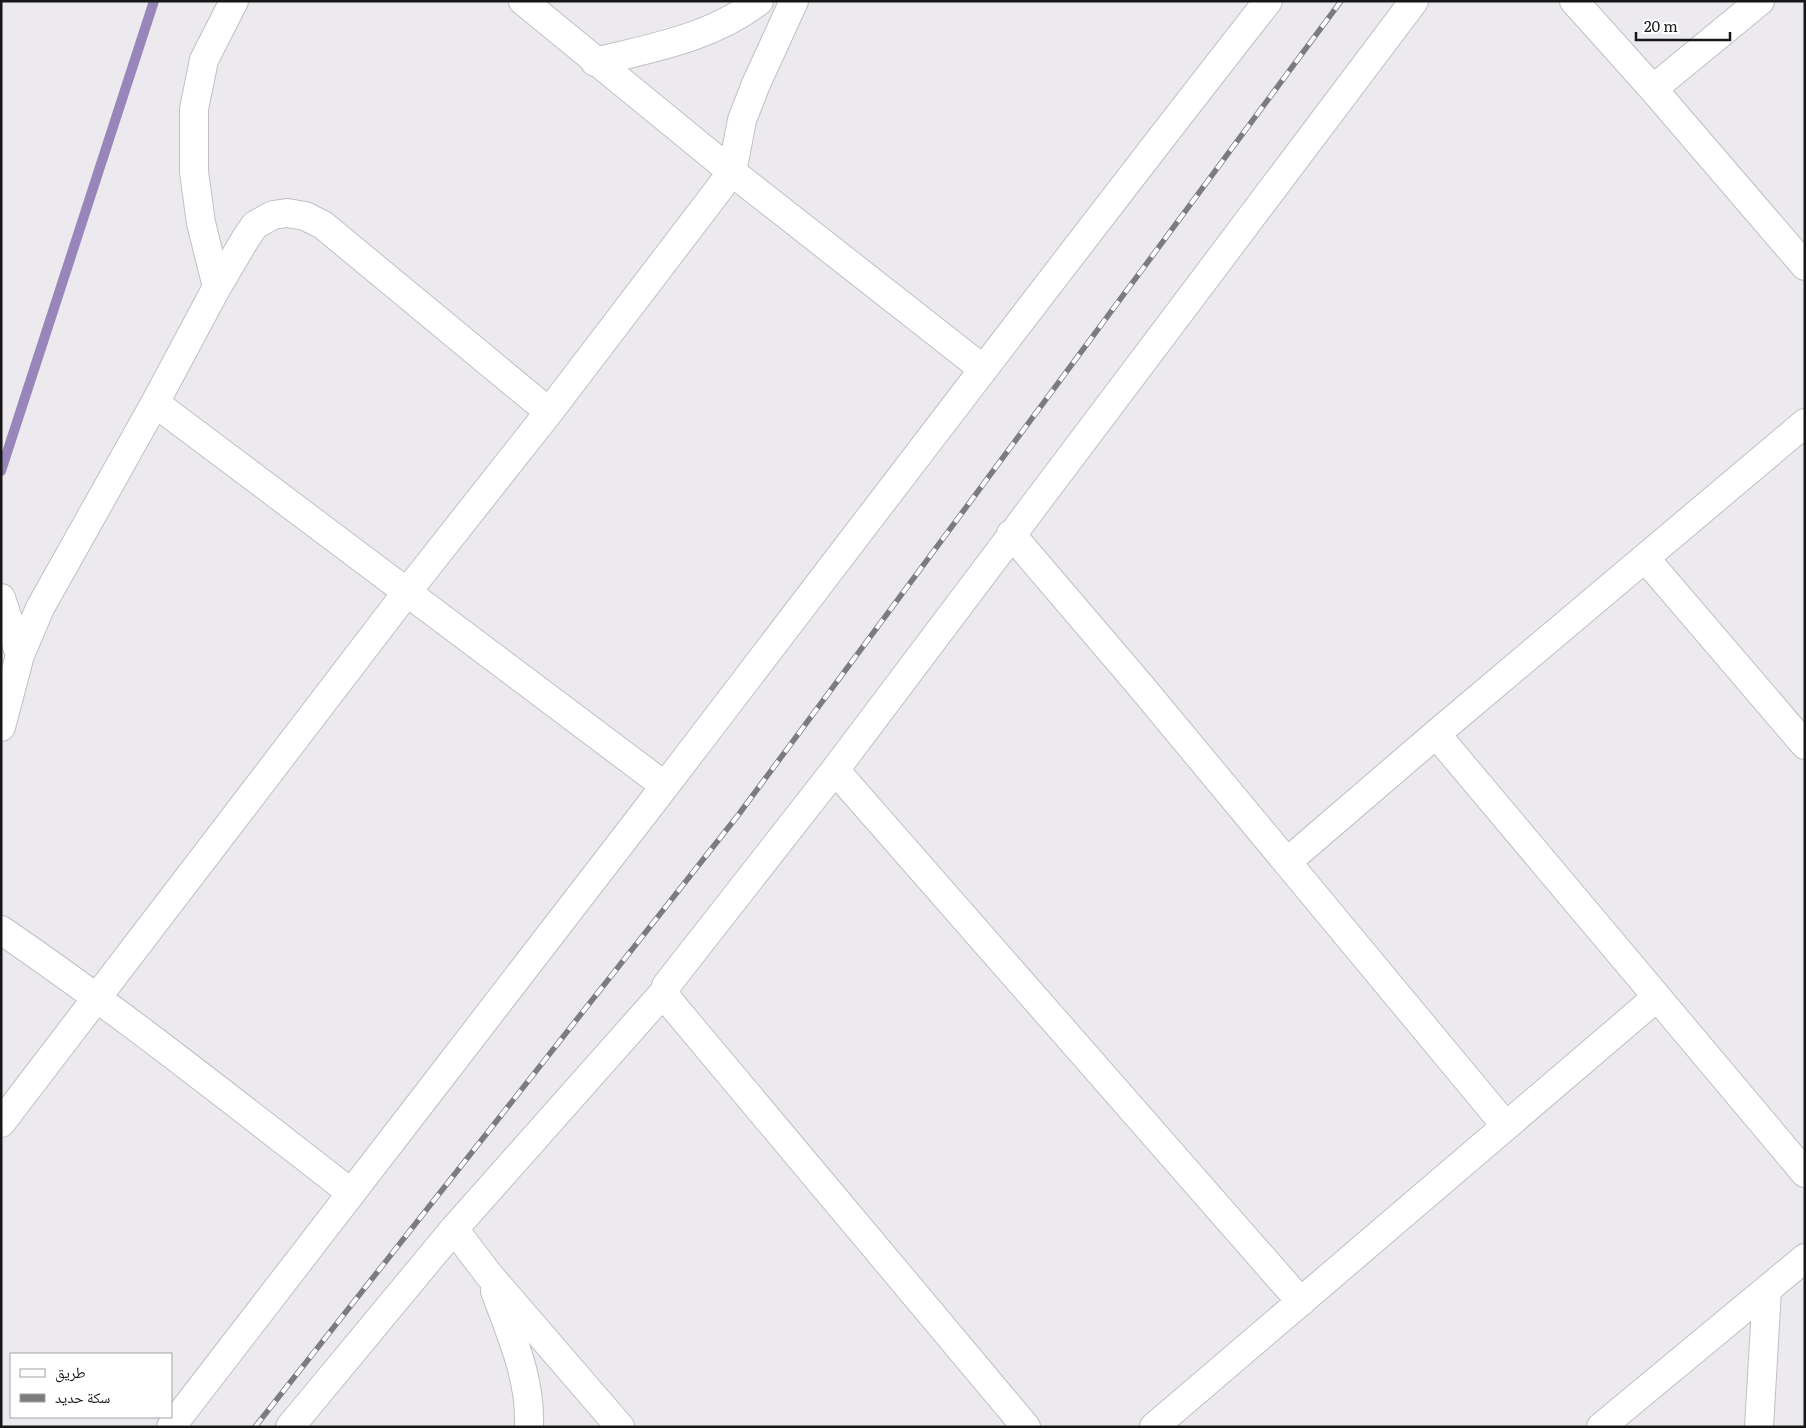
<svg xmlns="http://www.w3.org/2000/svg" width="1806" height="1428" font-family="Literata,'Noto Naskh Arabic',serif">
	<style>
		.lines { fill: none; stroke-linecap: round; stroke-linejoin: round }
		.stream { stroke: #9886ba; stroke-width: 10 }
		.minor-casing { stroke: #c0bfc4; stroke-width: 30 }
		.minor { stroke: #fff; stroke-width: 28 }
		.rail-casing { stroke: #7c7b7e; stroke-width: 5.5 }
		.rail { stroke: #fff; stroke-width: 4; stroke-dasharray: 11; stroke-linecap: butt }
	</style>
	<rect width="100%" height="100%" fill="#eceaef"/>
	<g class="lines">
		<path class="stream" d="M1,471L154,1"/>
		<g class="minor-casing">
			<path id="minor" d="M523,1L732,172L983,369
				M1574,1L1653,89L1805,266
				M595,62C651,48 712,38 759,1
				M1653,89L1760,1
				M217,287L201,223L194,172V109L204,60L234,1
				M155,403L665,786
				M1011,534L1139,684L1506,1126
				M1645,558L1805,745
				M1,598L20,655
				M1,727L20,655L40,608L155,403L217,287L246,238L255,225L273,215L287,213L305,216L323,225L549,412
				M1436,734L1805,1173
				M835,770L1301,1302
				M1287,862L1436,734L1805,423
				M1,930C121,1012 235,1103 350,1192
				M1,1123L407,592L549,412L732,172L742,120L756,84L794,1
				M454,1229L489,1275L620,1427
				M495,1291C511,1335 531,1378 529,1427
				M171,1427C336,1211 503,998 668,782C867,522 1065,260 1268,1
				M290,1427L454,1229L665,991
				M1026,1427L669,1001L665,991L666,986L835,770L1414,1
				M1154,1427L1657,997
				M1601,1427L1805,1258
				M1759,1427L1767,1290"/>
		</g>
		<use href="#minor" class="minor"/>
		<g class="rail-casing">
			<path id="rail" d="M255,1427L739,814L1341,1"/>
		</g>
		<use href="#rail" class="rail"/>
	</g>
	<rect width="1806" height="1428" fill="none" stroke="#171718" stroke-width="5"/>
	<rect x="10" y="1353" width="162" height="65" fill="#ffffff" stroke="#a2a2a3"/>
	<rect x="20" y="1369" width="25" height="8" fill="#ffffff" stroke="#a2a2a3"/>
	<text x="55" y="1378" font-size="15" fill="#171718">طريق</text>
	<rect x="20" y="1394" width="25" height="8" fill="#7c7b7e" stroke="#a2a2a3"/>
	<text x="55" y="1403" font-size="15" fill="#171718">سكة حديد</text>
	<path d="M1636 32v8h94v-8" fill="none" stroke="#171718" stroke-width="2.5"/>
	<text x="1644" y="32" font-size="15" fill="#171718" stroke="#ffffff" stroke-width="4" paint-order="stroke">20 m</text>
</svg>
